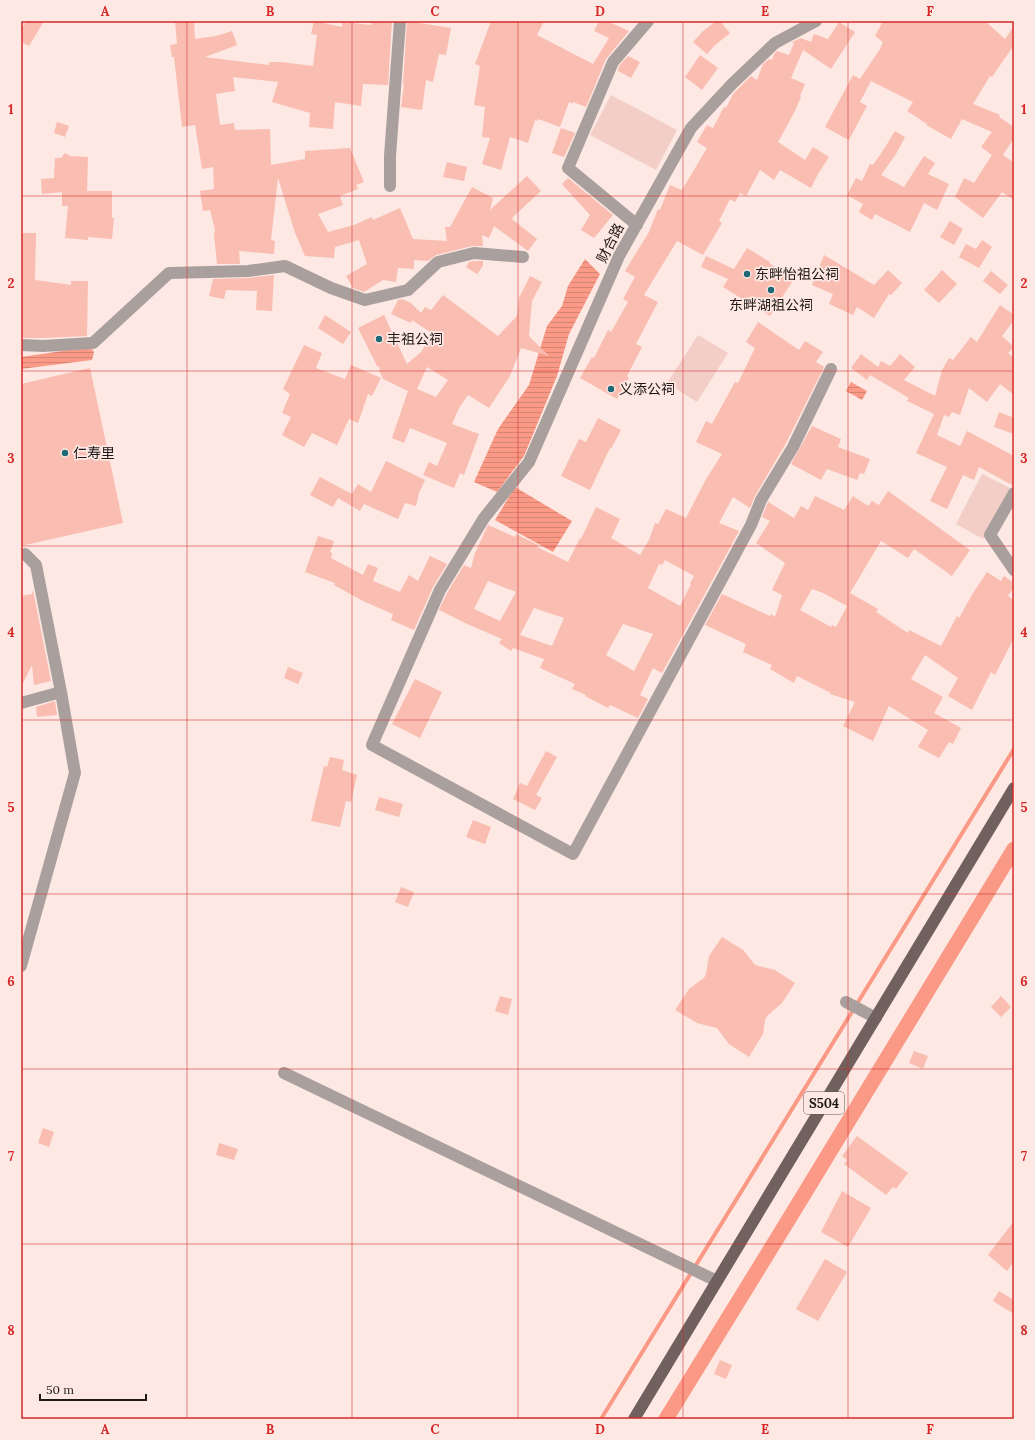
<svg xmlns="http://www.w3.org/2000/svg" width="1035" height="1440" font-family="Lora,'Noto Sans SC',serif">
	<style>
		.pitch { fill: #f3cec7 }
		.water { fill: url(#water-rules) }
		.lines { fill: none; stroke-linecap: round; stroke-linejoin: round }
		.stream { stroke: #fa9a86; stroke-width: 4 }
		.canal { stroke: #fa9a86; stroke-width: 15 }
		.building { fill: #f9bdb1; fill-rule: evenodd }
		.minor { stroke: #a9a09e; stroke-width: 12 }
		.major { stroke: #71615e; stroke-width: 12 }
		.grid { fill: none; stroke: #d62828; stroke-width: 1; stroke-opacity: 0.55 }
		.poi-dot { fill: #1f6875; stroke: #fde8e3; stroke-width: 1.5 }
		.labels { text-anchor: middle; stroke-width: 3.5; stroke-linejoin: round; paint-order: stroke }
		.shield { fill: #fde8e3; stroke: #625654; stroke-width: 1 }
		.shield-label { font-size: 13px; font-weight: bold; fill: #1f1816 }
		.street-label { font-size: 14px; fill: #1f1816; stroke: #fde8e3 }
		.poi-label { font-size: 14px; fill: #1f1816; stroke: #fde8e3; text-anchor: start }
		.neatline { fill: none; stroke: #d62828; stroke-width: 1.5 }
		.grid-label { font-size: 13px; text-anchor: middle; font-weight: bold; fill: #d62828 }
	</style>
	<defs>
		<pattern id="water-rules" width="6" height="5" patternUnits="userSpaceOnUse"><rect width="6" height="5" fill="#fa9a86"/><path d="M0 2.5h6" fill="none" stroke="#d68473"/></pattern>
	</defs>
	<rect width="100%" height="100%" fill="#fde8e3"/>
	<path class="pitch" d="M611,95L677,130L656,170L590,135Z
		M698,335L728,353L697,402L667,383Z
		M982,474L1010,488L983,539L956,524Z"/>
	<path class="water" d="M585,259L600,274L569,334L557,376L524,456L497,492L474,482L498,429L529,385L547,326L562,306L568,286Z
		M90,347L94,352L92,360L21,369V357Z
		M851,382L867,391L862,400L846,391Z
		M515,487L572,521L553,552L495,520Z"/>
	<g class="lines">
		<path class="stream" d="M601,1419L1014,749"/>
		<path class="canal" d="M666,1419L792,1214L1014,849"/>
	</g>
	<path class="building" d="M26,21H44L29,46L21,42V30Z
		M175,21H194L195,39L216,36L232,31L237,45L205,57L269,65V62H281L313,66L317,35L311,34L314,21L342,27V22L371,25L372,21L392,23V21L388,85L363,84L361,106L335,102L333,129L309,127L310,113L272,102L278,82L233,77L235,91L216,94L220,125L234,123L235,130L270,129L271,165L305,159V151L350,148L364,182L356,185L358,189L340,196L343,205L318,214L328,232L354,225L372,217L373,220L400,208L413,239L447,241L445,227H450L472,187L493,198L490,210L527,176L541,191L514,216L512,219L537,239L528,251L494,226L489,238L482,235L483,246H472L436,255L428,261L414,260V269L398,268L396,282L383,280L364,292L353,288L346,276L367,264L359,240L335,247L334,258L305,256L295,233L278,178L271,240L275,241L274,254L239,251L240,264H217L214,235L215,230L210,210L203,211L200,191L214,189L213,167L202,169L195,125L182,127L174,57H172L170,45L177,44Z
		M407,21L451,28L446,55L439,54L433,82L426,80L422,110L401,107L404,85H403Z
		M491,21H544L537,35L593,64L609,38L594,31L599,21H607L629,31L606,59L586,107L573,102L572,104L569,102L560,127L538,119L537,121L535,120L528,143L510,137L501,170L482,164L490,138L482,137L485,107L474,105L480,66L475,64Z
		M716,21H720L730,33L714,46L707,54L693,42L702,32Z
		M883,21H985L1005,39L1014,26V45L992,77L990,76L973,104L1000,115L999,117L1014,127V138L1003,155L1014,163V200L1002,192L983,218L955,197L964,178L974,183L992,155L981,147L992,132L962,119L951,139L926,125L927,124L907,111L913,102L871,81L860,102L867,106L849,140L825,127L853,75L860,79L880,49L883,42L875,36Z
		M839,22L855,32L831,69L803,50L791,78L805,84L800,96L801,97L795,111L778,142L805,160L813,147L829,157L818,174L811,188L780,170L774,180L760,170L746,196L740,193L735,202L730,199L719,221L722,223L703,255L677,241L644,295L658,302L636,344L642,347L627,376L629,378L617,399L580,378L592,357L594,358L608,330L611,332L628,302L623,299L635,277L625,271L649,232L658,209L660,210L670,185L682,190L707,148L697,142L707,125L713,128L724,107L726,108L733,94L751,76L757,80L763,64L769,59L772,60L774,54L777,51L789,55L794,43L792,42L801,38L811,42L814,34L828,39Z
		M700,55L718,68L702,90L685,77Z
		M628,56L640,62L631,78L618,71L619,66Z
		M57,122L69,126L65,137L54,133Z
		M561,128L575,133L564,157L552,153Z
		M895,131L905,137L896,154L881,175L904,187L924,156L935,163L928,174L949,184L937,210L924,203L910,232L875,214L872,220L859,212L863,204L847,195L856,178L862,181L870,164L873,165L884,149Z
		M65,153L70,156L88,157L87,191H112V218H114L112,239L88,237V240L65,238L68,206H62V192L42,194L41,179L54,178L55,158H61Z
		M447,162L467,167L464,181L443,177Z
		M568,178L613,215L594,238L581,230L590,215L562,184Z
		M950,221L963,229L954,245L940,237Z
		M21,233H36L35,280L71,285V281H88L87,336L43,338H21Z
		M982,240L992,247L979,268L959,257L966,244L976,249Z
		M747,248L770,262L769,263L794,279L770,316L723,287L728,279L701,267L706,256L734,269Z
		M824,255L874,285L888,270L902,283L891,295L889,294L874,318L857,307L853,315L829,304L833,294L812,285Z
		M475,261H483V266L477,274L466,267L469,262Z
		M942,270L957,284L939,303L924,290Z
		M991,271L1008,285L1000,294L983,281Z
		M274,275L272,311L256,310L257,291L226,290L224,299L209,296L213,279L248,278Z
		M530,276L542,282L532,301L529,336L549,356L521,348L510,376L489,408L468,395L459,408L452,424L479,434L464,475L460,473L454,488L423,475L429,462L437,466L447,443L410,428L404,443L392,438L408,391L383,379L379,370L380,368L377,366L358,328L384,315L407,364L421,352L433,334L412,320L411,323L391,314L398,300L402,299L411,303L421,313L425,307L431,310L443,295L498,336L517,316L519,298ZM427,367L448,380L436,397L417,389Z
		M1000,305L1014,315V320L1002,336L1014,347L1008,353L1014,358V395L1000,384L987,402L969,388L960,415L952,412L949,417L944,415L937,435L960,446L967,431L1014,456V486L979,467L974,480L963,475L947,509L930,501L947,467L916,453L934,414L907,401L909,398L870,375L867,380L851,368L861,354L878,367L881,361L890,366L900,354L915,367L904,380L935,396L942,370L949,358L953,360L971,337L977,342Z
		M325,315L351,332L343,344L318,328Z
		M758,322L799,350L805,341L823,352L816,362L824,367L786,443L755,496L750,508L733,497L719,523L739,531L662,673L653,668L640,695L648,699L638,718L610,705L608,708L585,696L586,695L572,689L575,684L540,668L544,659L513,648L511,651L499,643L502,639L465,623L439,610L447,593L464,565L471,568L475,553L488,525L515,537L516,534L538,545L537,547L568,562L580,538L581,539L596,507L620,519L611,538L640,555L649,540L655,523L658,524L666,509L686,518L705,481L722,454L696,442L706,421L712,424L735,382L738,383L755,348L746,342ZM665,560L694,576L690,583L691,584L680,606L648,588L659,564L662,565ZM488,581L516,592L500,621L474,609ZM534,608L564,618L552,646L520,635ZM623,624L653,634L634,671L606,655Z
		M304,345L322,353L316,368L345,379L351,365L381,378L372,396L368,394L358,423L349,419L337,445L312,433L304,447L282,435L291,417L282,413L290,394L283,389Z
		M90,368L123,523L21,546V384Z
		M999,412L1014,418V434L994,427Z
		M598,418L621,430L611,449L610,448L590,490L561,476L579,439L586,442Z
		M812,426L841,439L838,447L870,459L864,474L860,473L857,480L827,469L821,480L791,464Z
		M386,461L425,480L419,493L416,506L405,503L398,519L364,504L360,511L338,498L333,507L310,495L320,477L352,494L358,484L371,492Z
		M888,491L970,550L952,576L914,549L908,558L881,541L850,593L878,609L876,612L908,633L909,630L941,646L957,616L959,618L973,593L987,572L1001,581L1004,576L1014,583V587L1008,596L1014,600V638L995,675L991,672L972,710L948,696L958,678L925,655L911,679L943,697L934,713L961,728L953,744L949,742L939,758L918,747L928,730L889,706L873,741L843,726L855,702L830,694L831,693L797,676L794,683L770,669L772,665L743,652L746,644L705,625L722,594L770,616L771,614L775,617L782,595L772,590L785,563L756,543L770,521L762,517L768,502L794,518L801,506L808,510L815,496L844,510L853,496L868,506L872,501L879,505ZM812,589L823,593L847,606L836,627L832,625L831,627L800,610Z
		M318,536L334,541L330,552L332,553L331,558L363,575L368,564L378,568L373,581L400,592L409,575L418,581L430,556L447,564L433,587L414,630L391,620L393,614L363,601L334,585L335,583L305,572Z
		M33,590L51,681L34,685L32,665L21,687V596L32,594Z
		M288,667L303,673L298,684L284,678Z
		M415,679L442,692L420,738L392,724Z
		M55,701L57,715L37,717L36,707Z
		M546,751L557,757L536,795L542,798L535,810L513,799L520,783L527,786Z
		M330,757L344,760L342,770L357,775L351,802L346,801L340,827L311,821L324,766L327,767Z
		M379,797L403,804L399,817L375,810Z
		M473,820L491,827L485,844L466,837Z
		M401,887L414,892L408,907L395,902Z
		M722,937L743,950L755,965L775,970L795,983L782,1003L767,1016L765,1020L763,1034L749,1057L729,1044L717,1028L697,1023L675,1010L689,989L704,978L706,974L709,956Z
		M500,996L512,999L508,1015L495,1011Z
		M1001,996L1011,1007L1001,1017L991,1007Z
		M914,1051L928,1056L923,1069L909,1063Z
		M43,1128L54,1132L49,1147L38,1143Z
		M857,1136L908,1173L896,1189L893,1187L886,1195L844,1164L847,1160L842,1156Z
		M219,1143L238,1149L234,1160L216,1155Z
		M842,1191L871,1208L848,1247L821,1232Z
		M1014,1221V1261L1007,1271L988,1255Z
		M825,1259L847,1272L818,1321L796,1309Z
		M999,1291L1014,1300V1314L993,1301Z
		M720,1360L732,1365L726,1379L714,1374Z"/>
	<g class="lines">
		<path class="minor" d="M816,21L775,43L732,84L691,128L619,256L529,462L484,518L440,590L372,745L573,854L751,525L761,500L793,447L831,369
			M390,186V156L400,21
			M637,225L568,168L613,62L648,21
			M21,345L43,346L93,343L169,273L248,271L285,266L331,288L365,300L408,290L438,262L474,253L523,257
			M1014,493L990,535L1014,570
			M21,703L61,692
			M21,966L75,773L61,692L36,565L25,554
			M846,1002L876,1018
			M284,1073L717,1281"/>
		<path class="major" d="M634,1419L1014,788"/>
	</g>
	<path class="grid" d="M187,21V1419M352,21V1419M518,21V1419M683,21V1419M848,21V1419M21,196H1014M21,371H1014M21,546H1014M21,720H1014M21,894H1014M21,1069H1014M21,1244H1014"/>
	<g class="poi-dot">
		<circle cx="747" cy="274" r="4"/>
		<circle cx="771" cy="290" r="4"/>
		<circle cx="379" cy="339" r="4"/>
		<circle cx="611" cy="389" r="4"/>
		<circle cx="65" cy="453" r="4"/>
	</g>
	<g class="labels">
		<rect class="shield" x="804" y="1092" width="40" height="22" rx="3"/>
		<g class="shield-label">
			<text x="824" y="1108">S504</text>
		</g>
		<g class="street-label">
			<text transform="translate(610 243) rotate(-63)" y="5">财合路</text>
		</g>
		<g class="poi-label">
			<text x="755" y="279">东畔怡祖公祠</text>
			<text x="771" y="310" text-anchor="middle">东畔湖祖公祠</text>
			<text x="387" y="344">丰祖公祠</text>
			<text x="619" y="394">义添公祠</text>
			<text x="73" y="458">仁寿里</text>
		</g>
	</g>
	<rect width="1035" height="1440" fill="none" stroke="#fde8e3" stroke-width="44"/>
	<path d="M40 1394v6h106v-6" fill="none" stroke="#1f1816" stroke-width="2"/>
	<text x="46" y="1394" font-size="12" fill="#1f1816" stroke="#fde8e3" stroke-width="3" paint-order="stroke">50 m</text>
	<rect x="22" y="22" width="991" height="1396" class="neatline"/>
	<g class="grid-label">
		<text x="105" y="16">A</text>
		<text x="270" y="16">B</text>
		<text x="435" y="16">C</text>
		<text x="600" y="16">D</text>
		<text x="765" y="16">E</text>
		<text x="930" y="16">F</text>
		<text x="11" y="114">1</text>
		<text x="1024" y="114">1</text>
		<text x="11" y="288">2</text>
		<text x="1024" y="288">2</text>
		<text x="11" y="463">3</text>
		<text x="1024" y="463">3</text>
		<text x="11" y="637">4</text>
		<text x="1024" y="637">4</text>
		<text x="11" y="812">5</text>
		<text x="1024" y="812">5</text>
		<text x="11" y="986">6</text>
		<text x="1024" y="986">6</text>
		<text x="11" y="1161">7</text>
		<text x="1024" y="1161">7</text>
		<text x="11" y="1335">8</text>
		<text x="1024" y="1335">8</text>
		<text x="105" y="1434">A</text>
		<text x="270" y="1434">B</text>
		<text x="435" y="1434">C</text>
		<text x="600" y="1434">D</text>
		<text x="765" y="1434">E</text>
		<text x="930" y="1434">F</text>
	</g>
</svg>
